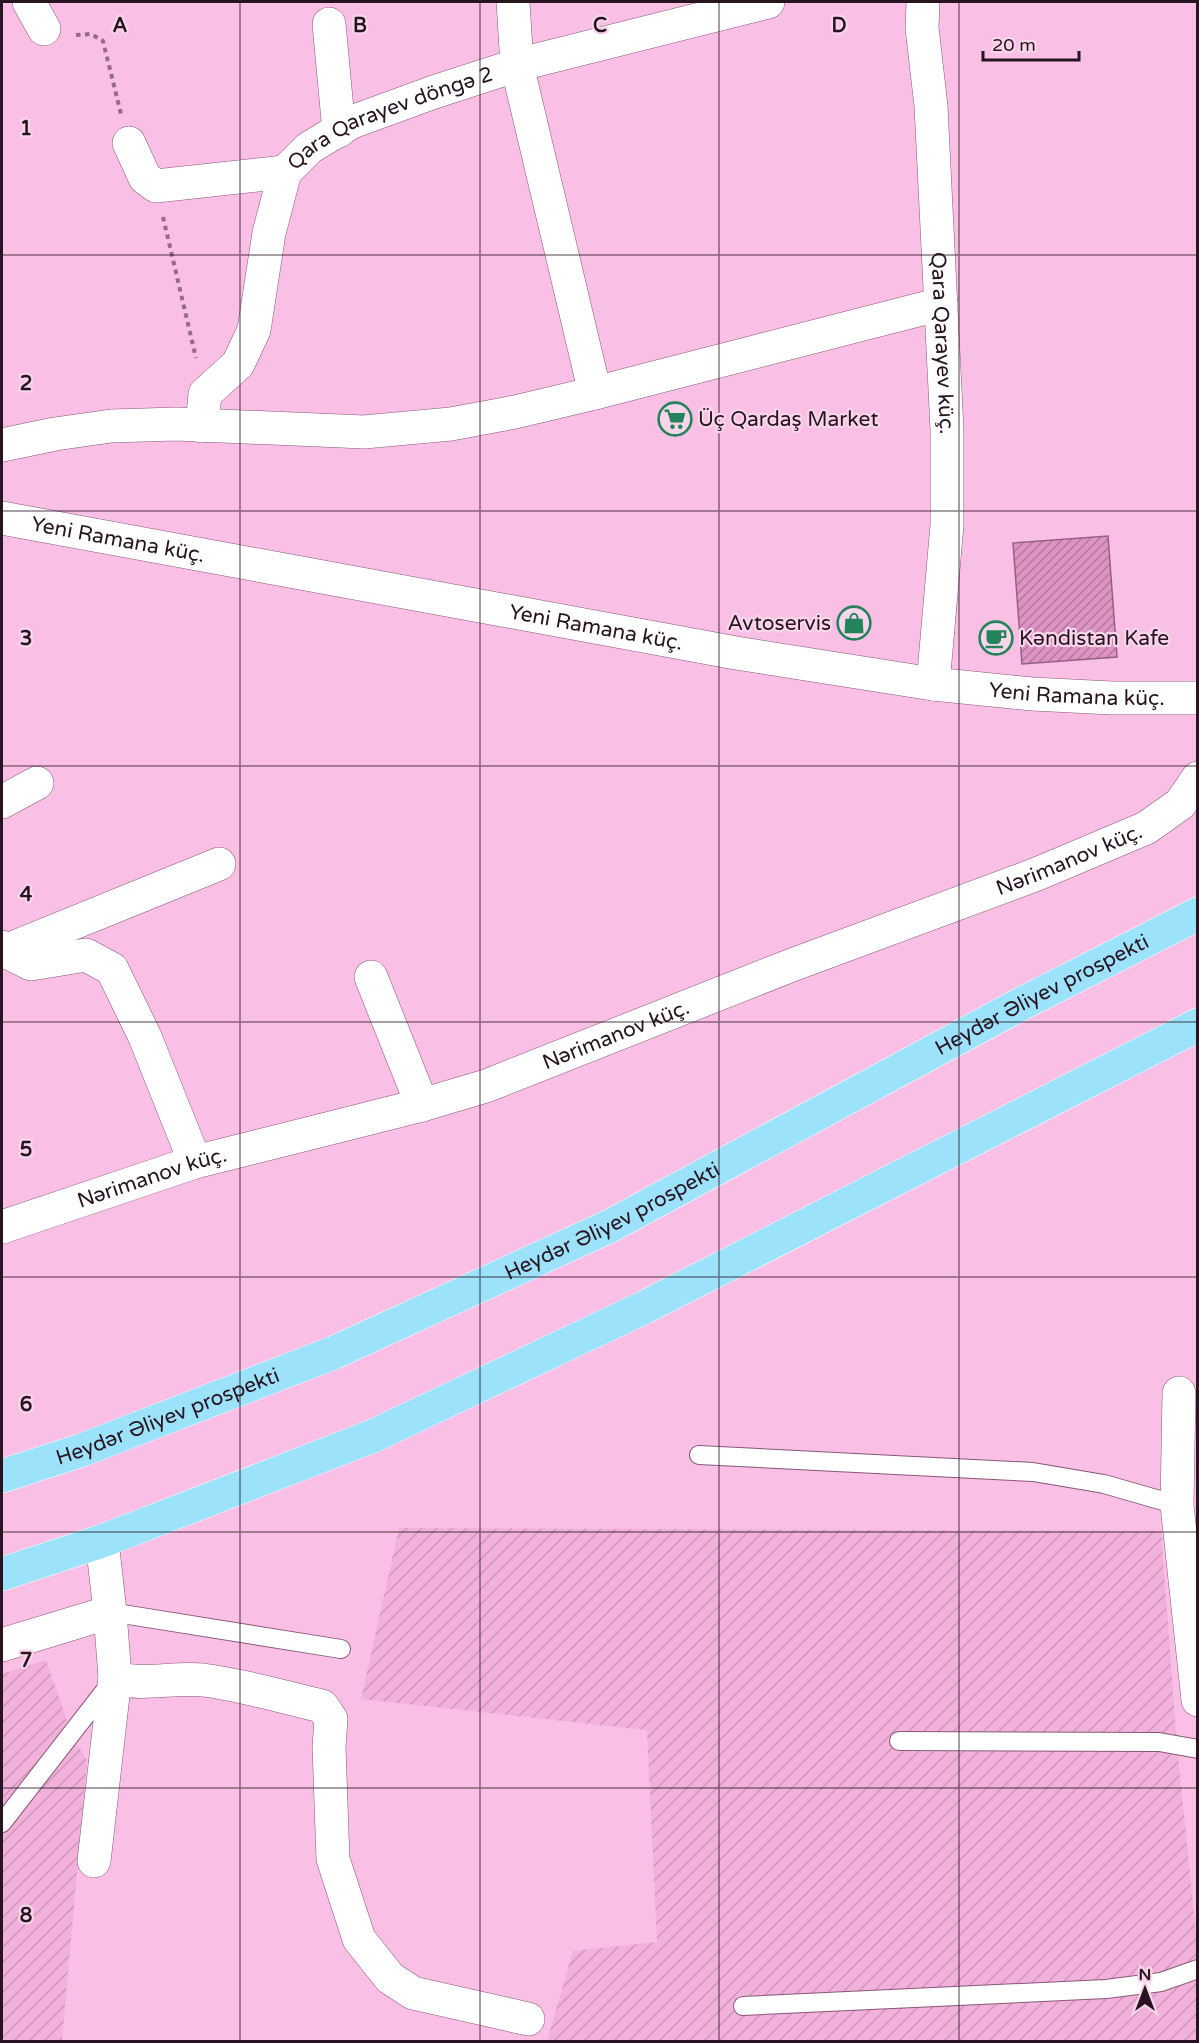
<svg xmlns="http://www.w3.org/2000/svg" width="1199" height="2043" font-family="'Varela Round',sans-serif">
	<style>
		.industrial { fill: url(#industrial-furrows) }
		.building { fill: url(#building-hatch); stroke: #956183; stroke-width: 1.5 }
		.lines { fill: none; stroke-linecap: round; stroke-linejoin: round }
		.service-casing { stroke: #8a5778; stroke-width: 20 }
		.minor-casing { stroke: #8a5778; stroke-width: 34 }
		.tertiary-casing { stroke: #8a5778; stroke-width: 34 }
		.motorway-casing { stroke: #fff; stroke-width: 34 }
		.path { stroke: #946c85; stroke-width: 4; stroke-dasharray: 4.5 4.5; stroke-linecap: butt }
		.service { stroke: #fff; stroke-width: 18 }
		.minor { stroke: #fff; stroke-width: 33 }
		.tertiary { stroke: #fff; stroke-width: 33 }
		.motorway { stroke: #9be2fa; stroke-width: 33 }
		.grid { fill: none; stroke: #281421; stroke-width: 1.5; stroke-opacity: 0.55 }
		.labels { text-anchor: middle; stroke-width: 4.5; stroke-linejoin: round; paint-order: stroke }
		.street-label { font-size: 21px; fill: #281421; stroke: #f8d5ea }
		.poi-label { font-size: 21px; fill: #281421; stroke: #f8d5ea; text-anchor: start }
		.grid-label { font-size: 20px; text-anchor: middle; font-weight: bold; fill: #281421; stroke: #f8d5ea; stroke-width: 4.5; stroke-linejoin: round; paint-order: stroke }
	</style>
	<defs>
		<pattern id="industrial-furrows" width="10" height="10" patternUnits="userSpaceOnUse" patternTransform="scale(1.5)"><rect width="10" height="10" fill="#f1b1da"/><path d="M-1 1l2-2M0 10L10 0M9 11l2-2" fill="none" stroke="#cf97bb"/></pattern>
		<pattern id="building-hatch" width="6" height="6" patternUnits="userSpaceOnUse" patternTransform="scale(1.5)"><rect width="6" height="6" fill="#de93c4"/><path d="M-1 1l2-2M0 6l6-6M5 7l2-2" fill="none" stroke="#b4779f"/></pattern>
	</defs>
	<rect width="100%" height="100%" fill="#f9bfe4"/>
	<path class="industrial" d="M399,1528L1161,1531L1177,1745L1197,1943V2041H547L573,1951L657,1942L647,1730L361,1699Z
		M46,1660L72,1735L87,1761L62,2040L65,2041H2V1674Z"/>
	<path class="building" d="M1108,536L1117,657L1022,664L1013,543Z"/>
	<g class="lines">
		<g class="service-casing">
			<path id="service" d="M699,1455L1033,1472L1104,1484L1177,1505
				M110,1612L341,1649
				M899,1741L1159,1742L1198,1749
				M2,1823L110,1684
				M743,2006L1106,1989L1161,1982L1198,1969"/>
		</g>
		<g class="minor-casing">
			<g id="minor">
				<path d="M29,2L44,29"/>
				<path d="M513,2L517,65L595,393"/>
				<path id="s1" d="M923,2L922,28L931,106L947,430V525L933,684"/>
				<path d="M329,24L339,131"/>
				<path d="M129,143L145,178L156,186L285,172"/>
				<path id="s2" d="M202,426L205,394L238,364L254,330L269,233L285,172L309,148L352,122L434,92L517,65L768,2"/>
				<path d="M2,445L55,434L111,426L176,424L364,432L451,424L515,412L595,393L941,304"/>
				<path d="M2,802L37,783"/>
				<path d="M2,947L5,951L31,964L86,955L112,969L145,1037L195,1162"/>
				<path d="M5,951L219,864"/>
				<path d="M371,977L422,1105"/>
				<path id="s3" d="M2,1227L195,1162L422,1105L486,1086L792,965L1037,874L1146,828L1180,804L1198,778"/>
				<path d="M1179,1393L1177,1505L1198,1700"/>
				<path d="M102,1541L110,1612L115,1678C144,1686 173,1677 203,1680C243,1685 283,1697 322,1706L331,1719L329,1747L333,1859L359,1939L390,1978L413,1993L528,2019"/>
				<path d="M2,1645L110,1612"/>
				<path d="M94,1861L115,1678"/>
			</g>
		</g>
		<g class="tertiary-casing">
			<g id="tertiary">
				<path id="s4" d="M2,518L736,653L933,684L1032,694L1112,698H1198"/>
			</g>
		</g>
		<g class="motorway-casing">
			<g id="motorway">
				<path id="s5" d="M2,1476L82,1450L333,1353L610,1226L1021,1004L1198,914"/>
				<path d="M2,1574L102,1541L373,1436L643,1308L1198,1025"/>
			</g>
		</g>
		<path class="path" d="M76,35L91,34L103,41L121,114
			M163,217L196,358"/>
		<use href="#service" class="service"/>
		<use href="#minor" class="minor"/>
		<use href="#tertiary" class="tertiary"/>
		<use href="#motorway" class="motorway"/>
	</g>
	<path class="grid" d="M240,2V2042M480,2V2042M719,2V2042M959,2V2042M2,255H1198M2,511H1198M2,766H1198M2,1022H1198M2,1277H1198M2,1532H1198M2,1788H1198"/>
	<defs>
		<g id="supermarket-ring" transform="scale(1.725)"><circle r="9.5" fill="#f8d5ea" stroke="#25835b" stroke-width="1.5"/><path d="M-6-5.5h2.5l.6 2H6L4.5 2H-2.5L-4.4-4H-6ZM-1.5 3.2a1.3 1.3 0 1 0 .1 0ZM3 3.2a1.3 1.3 0 1 0 .1 0Z" fill="#25835b"/></g>
		<g id="shop-ring" transform="scale(1.725)"><circle r="9.5" fill="#f8d5ea" stroke="#25835b" stroke-width="1.5"/><path d="M-5-2.5h2.3a2.7 3.5 0 0 1 5.4 0H5L5.5 6h-11ZM-1.5-2.5h3a1.5 2.3 0 0 0-3 0Z" fill="#25835b"/></g>
		<g id="cafe-ring" transform="scale(1.725)"><circle r="9.5" fill="#f8d5ea" stroke="#25835b" stroke-width="1.5"/><path d="M-5.5-4.5H6V0H3Q3 3.5 0 3.5H-2.5Q-5.5 3.5-5.5 0ZM3-3.2v2h1.7v-2ZM-6 4.5H4V6H-6Z" fill="#25835b"/></g>
	</defs>
	<g fill-rule="evenodd">
		<use href="#supermarket-ring" x="675" y="419"/>
		<use href="#shop-ring" x="854" y="623"/>
		<use href="#cafe-ring" x="996" y="638"/>
	</g>
	<g class="labels">
		<g class="street-label">
			<text dy="7" stroke="none"><textPath href="#s2" startOffset="396">Qara Qarayev döngə 2</textPath></text>
			<text dy="7" stroke="none"><textPath href="#s1" startOffset="342">Qara Qarayev küç.</textPath></text>
			<text dy="7" stroke="none"><textPath href="#s4" startOffset="118">Yeni Ramana küç.</textPath></text>
			<text dy="7" stroke="none"><textPath href="#s4" startOffset="604">Yeni Ramana küç.</textPath></text>
			<text dy="7" stroke="none"><textPath href="#s4" startOffset="1090">Yeni Ramana küç.</textPath></text>
			<text dy="7" stroke="none"><textPath href="#s3" startOffset="1130">Nərimanov küç.</textPath></text>
			<text dy="7" stroke="none"><textPath href="#s5" startOffset="1148">Heydər Əliyev prospekti</textPath></text>
			<text dy="7" stroke="none"><textPath href="#s3" startOffset="644">Nərimanov küç.</textPath></text>
			<text dy="7" stroke="none"><textPath href="#s3" startOffset="158">Nərimanov küç.</textPath></text>
			<text dy="7" stroke="none"><textPath href="#s5" startOffset="662">Heydər Əliyev prospekti</textPath></text>
			<text dy="7" stroke="none"><textPath href="#s5" startOffset="176">Heydər Əliyev prospekti</textPath></text>
		</g>
		<g class="poi-label">
			<text x="698" y="426">Üç Qardaş Market</text>
			<text x="831" y="630" text-anchor="end">Avtoservis</text>
			<text x="1019" y="645">Kəndistan Kafe</text>
		</g>
	</g>
	<g class="grid-label">
		<text x="120" y="32">A</text>
		<text x="360" y="32">B</text>
		<text x="600" y="32">C</text>
		<text x="839" y="32">D</text>
		<text x="26" y="135">1</text>
		<text x="26" y="390">2</text>
		<text x="26" y="645">3</text>
		<text x="26" y="901">4</text>
		<text x="26" y="1156">5</text>
		<text x="26" y="1411">6</text>
		<text x="26" y="1667">7</text>
		<text x="26" y="1922">8</text>
	</g>
	<rect width="1199" height="2043" fill="none" stroke="#281421" stroke-width="6"/>
	<g transform="translate(1145 1989)" stroke="#f8d5ea" stroke-width="4.5" paint-order="stroke">
	<path d="M0-4.5L10 22L0 15L-10 22Z" fill="#281421"/>
	<text y="-9" font-size="16" font-weight="bold" text-anchor="middle" fill="#281421">N</text>
	</g>
	<path d="M983 51v9h96v-9" fill="none" stroke="#281421" stroke-width="3"/>
	<text x="992" y="51" font-size="18" fill="#281421" stroke="#f8d5ea" stroke-width="4.5" paint-order="stroke">20 m</text>
</svg>
